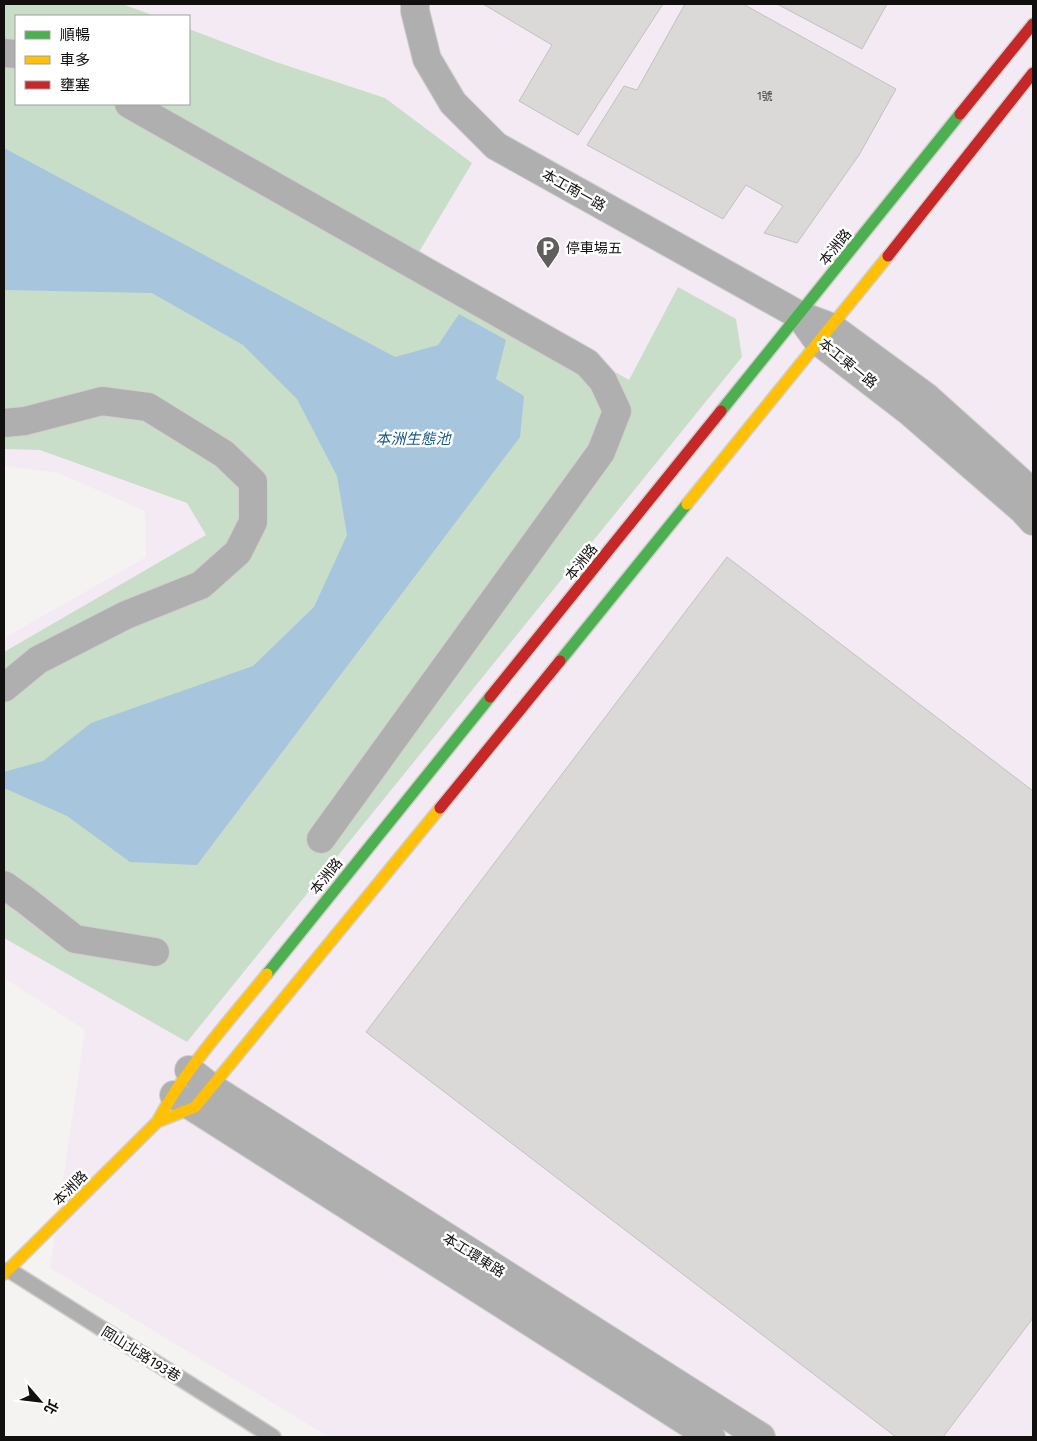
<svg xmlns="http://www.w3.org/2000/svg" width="1037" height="1441" font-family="'Fira Sans','Noto Sans TC',sans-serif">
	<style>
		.industrial { fill: #f3eaf4; fill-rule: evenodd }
		.green { fill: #c9dec8 }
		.water { fill: #a7c5dd }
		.building { fill: #dad9d8; stroke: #c2c0c0 }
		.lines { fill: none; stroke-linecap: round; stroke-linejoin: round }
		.lane-casing { stroke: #d0cfce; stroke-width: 18 }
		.street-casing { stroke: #d0cfce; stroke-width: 30 }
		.fast-casing { stroke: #d0cfce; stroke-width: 14 }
		.slow-casing { stroke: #d0cfce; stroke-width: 14 }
		.jam-casing { stroke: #d0cfce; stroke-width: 14 }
		.lane { stroke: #b0afaf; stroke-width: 15 }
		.street { stroke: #b0afaf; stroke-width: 28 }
		.fast { stroke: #4caf50; stroke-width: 11 }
		.slow { stroke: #ffc107; stroke-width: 11 }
		.jam { stroke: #c62828; stroke-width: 11 }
		.labels { text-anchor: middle; stroke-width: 5; stroke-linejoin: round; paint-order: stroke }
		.number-label { font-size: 11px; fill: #444342 }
		.street-label { font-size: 14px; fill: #11100f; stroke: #fff }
		.poi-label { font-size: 14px; fill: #11100f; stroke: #fff; text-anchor: start }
		.water-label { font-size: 15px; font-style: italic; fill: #155987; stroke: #fff }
	</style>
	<rect width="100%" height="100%" fill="#f5f3f1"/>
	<path class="industrial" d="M4,4H1033V1437H329L50,1268L85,1030L4,978V638L146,557L145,511L58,473L4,466ZM16,16H189V104H16Z"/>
	<path class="green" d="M4,4H122L155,16H16V104H189V29L276,62L385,98L472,163L416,257L629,380L678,287L736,319L742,357L187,1042L4,938V652L206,535L187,503L40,450L4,449Z"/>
	<path class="water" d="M4,148L395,357L438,345L459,314L506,340L496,379L524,396L520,437L197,865L130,862L67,816L4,788V772L43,761L91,723L253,666L314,607L347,535L337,476L297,399L243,345L152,293L4,290Z"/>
	<path class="building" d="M483,4H663L578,135L519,101L552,45Z
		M685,4H743L896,89L859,155L797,243L764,233L783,206L746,185L723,219L587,145L624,86L637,90Z
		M777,4H887L862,49Z
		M727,557L1033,791V1318L943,1437H896L366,1032Z"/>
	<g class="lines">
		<g class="lane-casing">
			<path id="lane" d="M9,1270L273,1437"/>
		</g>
		<g class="street-casing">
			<path id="street" d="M415,4V11L427,59L453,103L496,146L799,315L831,327L925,396L1033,493
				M4,53L16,54
				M129,104L587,363L603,381L617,411L601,452L321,839
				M805,323L818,341L910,412L1023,510L1033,521
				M4,423L25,421L102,401L148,407L224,454L253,482V522L238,552L201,585L126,615L38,660L4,688
				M4,885L24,899L75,939L155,952
				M189,1070L212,1088L761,1437
				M174,1095L711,1437"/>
		</g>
		<g class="fast-casing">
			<path id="fast" d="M721,411L960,114
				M560,661L687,504
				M267,974L490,697"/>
		</g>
		<g class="slow-casing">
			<path id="slow" d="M687,504L888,256
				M157,1122L195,1107L440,808
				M4,1274L157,1122C186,1068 228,1022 267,974"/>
		</g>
		<g class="jam-casing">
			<path id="jam" d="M960,114L1033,24
				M888,256L1033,73
				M490,697L721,411
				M440,808L560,661"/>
		</g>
		<use href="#lane" class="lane"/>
		<use href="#street" class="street"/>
		<use href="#fast" class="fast"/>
		<use href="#slow" class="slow"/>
		<use href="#jam" class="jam"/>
	</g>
	<defs>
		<g id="parking-pin" transform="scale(1.25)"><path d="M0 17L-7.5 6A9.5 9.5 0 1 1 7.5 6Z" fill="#615f5e" stroke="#fff"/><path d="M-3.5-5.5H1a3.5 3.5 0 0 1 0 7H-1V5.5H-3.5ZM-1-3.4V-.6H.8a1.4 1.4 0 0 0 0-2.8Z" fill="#fff"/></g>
	</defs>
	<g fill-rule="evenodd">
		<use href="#parking-pin" x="548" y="248"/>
	</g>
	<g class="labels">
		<g class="number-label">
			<text x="765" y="100">1號</text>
		</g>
		<g class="street-label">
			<text transform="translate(574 190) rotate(29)" y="5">本工南一路</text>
			<text transform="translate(835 247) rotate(-51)" y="5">本洲路</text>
			<text transform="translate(848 363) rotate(39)" y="5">本工東一路</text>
			<text transform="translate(581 562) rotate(-51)" y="5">本洲路</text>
			<text transform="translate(326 876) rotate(-51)" y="5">本洲路</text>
			<text transform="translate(70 1188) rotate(-45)" y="5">本洲路</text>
			<text transform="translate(474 1255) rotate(32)" y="5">本工環東路</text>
			<text transform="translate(141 1354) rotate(32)" y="5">岡山北路193巷</text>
		</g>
		<g class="poi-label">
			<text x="566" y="253">停車場五</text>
		</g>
		<g class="water-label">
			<text x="413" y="444">本洲生態池</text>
		</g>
	</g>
	<rect width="1037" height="1441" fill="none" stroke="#11100f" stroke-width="10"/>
	<rect x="15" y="15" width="175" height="90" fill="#ffffff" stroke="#a09f9f"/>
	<rect x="25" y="31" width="25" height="8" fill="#4caf50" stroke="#a09f9f"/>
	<text x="60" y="40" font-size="15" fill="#11100f">順暢</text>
	<rect x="25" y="56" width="25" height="8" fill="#ffc107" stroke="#a09f9f"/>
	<text x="60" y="65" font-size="15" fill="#11100f">車多</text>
	<rect x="25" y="81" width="25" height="8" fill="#c62828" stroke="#a09f9f"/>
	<text x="60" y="90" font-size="15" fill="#11100f">壅塞</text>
	<g transform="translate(40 1401) rotate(118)" stroke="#ffffff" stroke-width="4" paint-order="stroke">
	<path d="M0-4L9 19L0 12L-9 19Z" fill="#11100f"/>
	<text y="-8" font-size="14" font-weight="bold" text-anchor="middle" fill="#11100f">北</text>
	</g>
</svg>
